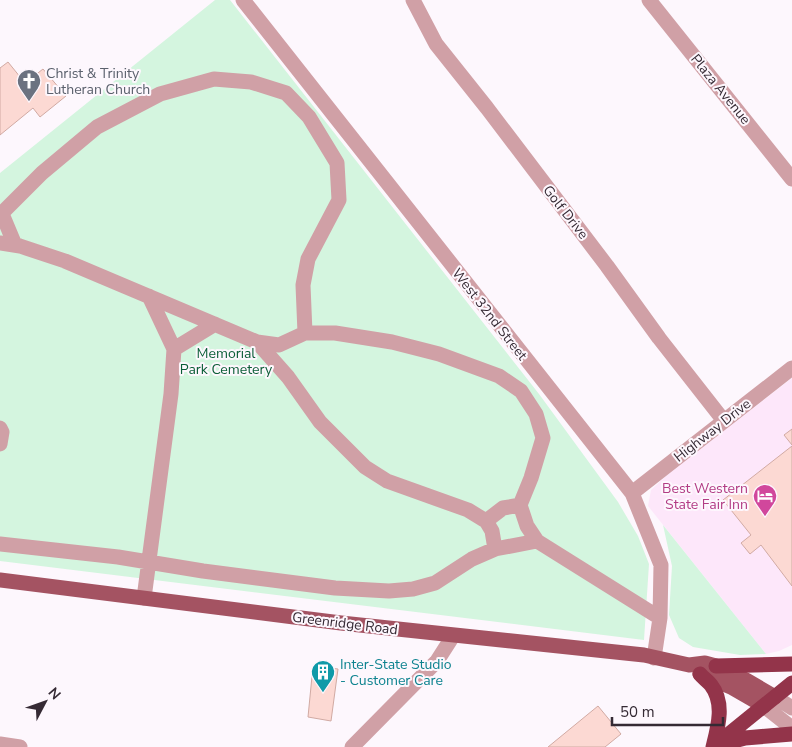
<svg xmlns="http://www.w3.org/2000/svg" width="792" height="747" font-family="'Nunito Sans',sans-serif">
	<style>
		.built { fill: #fde7fa }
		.green { fill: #d4f5df }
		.building { fill: #fcd9d3; stroke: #d1aaa3 }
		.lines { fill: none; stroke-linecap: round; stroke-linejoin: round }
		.minor { stroke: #d0a0a6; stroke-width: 15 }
		.major { stroke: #a45362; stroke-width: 15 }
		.highway { stroke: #93344a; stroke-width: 15 }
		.labels { text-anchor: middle; stroke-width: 4; stroke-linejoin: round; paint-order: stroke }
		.worship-label { font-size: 14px; fill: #5b616d; stroke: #fdf7fd; text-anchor: start }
		.street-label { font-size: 14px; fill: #352a34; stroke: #fdf7fd }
		.park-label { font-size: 14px; fill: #0b5e37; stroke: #fdf7fd }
		.hotel-label { font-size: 14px; fill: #b23c85; stroke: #fdf7fd; text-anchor: end }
		.culture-label { font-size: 14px; fill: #0d838f; stroke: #fdf7fd; text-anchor: start }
	</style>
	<rect width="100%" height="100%" fill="#fdf7fd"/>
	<path class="built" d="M792,378V645L779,651L766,654L648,506L651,490L666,476Z"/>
	<path class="green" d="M215,0H230L539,394L618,502L638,536L649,564L644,640L0,561V173Z
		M663,525L766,654L740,655L693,647L679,638L669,615L672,566Z"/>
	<path class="building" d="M8,62L25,83L43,69L66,96L40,117L33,108L0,135V68Z
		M792,429V445L784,435Z
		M792,446V586L761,545L750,554L741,543L751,535L723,500Z
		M313,666L338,669L331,721L308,717Z
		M598,706L621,734L605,747H548Z"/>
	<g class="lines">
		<path class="minor" d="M243,0L632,493L661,565L660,618L654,658
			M413,0L436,44L487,108L607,266L659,338L724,421
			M649,0L792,179
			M2,214L15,245
			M0,215L42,173L97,127L160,94L214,79L251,82L286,93L309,117L337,163L339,200L308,259L303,285L305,333
			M0,243L20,246L65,261L257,342L279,345L305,333H335L392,342L439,354L499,376L521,391L536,414L543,438L531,478L520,505L527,526L537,541
			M257,342L288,377L320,422L365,467L387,481L468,510L486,521L492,531L495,549
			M174,349L215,324
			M0,428L2,432L0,444
			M632,493L792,368
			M486,521L503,508L520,505
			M0,544L118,557L203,571L335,588L389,591L413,589L435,583L472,559L495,549L537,541L660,618
			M144,598L171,394L174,349L149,296
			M775,697L792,708
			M764,706L792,728
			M0,744L20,747
			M352,747L437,661L453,636"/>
		<path class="major" d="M0,580L341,623L644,655L689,665L705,663L716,666L746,680L775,697
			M700,674L731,687L764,706"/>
		<path class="highway" d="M716,666L792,664
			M700,674C703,678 708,681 711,685C725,703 718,727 713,747
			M719,745L745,738L792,734
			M713,747L792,683"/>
	</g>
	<defs>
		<g id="church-pin" transform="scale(1.25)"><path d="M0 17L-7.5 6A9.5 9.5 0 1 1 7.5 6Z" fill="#6b7280" stroke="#fdf7fd"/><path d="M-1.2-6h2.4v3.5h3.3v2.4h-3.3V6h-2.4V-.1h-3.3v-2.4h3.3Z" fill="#fff"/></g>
		<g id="hotel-pin" transform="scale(1.25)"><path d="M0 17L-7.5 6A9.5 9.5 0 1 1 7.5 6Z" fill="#d1479c" stroke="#fdf7fd"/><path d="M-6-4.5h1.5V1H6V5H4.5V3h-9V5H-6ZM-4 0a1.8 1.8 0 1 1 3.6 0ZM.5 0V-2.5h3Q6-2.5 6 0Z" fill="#fff"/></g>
		<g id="building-pin" transform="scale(1.25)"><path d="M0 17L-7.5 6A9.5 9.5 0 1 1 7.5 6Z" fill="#0f9aa8" stroke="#fdf7fd"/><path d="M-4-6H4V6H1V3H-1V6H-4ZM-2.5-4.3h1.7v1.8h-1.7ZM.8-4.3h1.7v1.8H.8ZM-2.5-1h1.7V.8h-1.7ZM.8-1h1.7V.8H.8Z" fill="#fff"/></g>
	</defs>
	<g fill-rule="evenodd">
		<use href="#church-pin" x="29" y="81"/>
		<use href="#hotel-pin" x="765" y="496"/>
		<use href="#building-pin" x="323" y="672"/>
	</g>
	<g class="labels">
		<g class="worship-label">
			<text x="46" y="78">Christ &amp; Trinity<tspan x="46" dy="16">Lutheran Church</tspan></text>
		</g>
		<g class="street-label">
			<text transform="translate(721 89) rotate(51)" y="5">Plaza Avenue</text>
			<text transform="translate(566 212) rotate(52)" y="5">Golf Drive</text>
			<text transform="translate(490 314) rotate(52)" y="5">West 32nd Street</text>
			<text transform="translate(712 430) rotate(-38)" y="5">Highway Drive</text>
			<text transform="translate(345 623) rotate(7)" y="5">Greenridge Road</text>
		</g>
		<g class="park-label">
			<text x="226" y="358">Memorial<tspan x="226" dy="16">Park Cemetery</tspan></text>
		</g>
		<g class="hotel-label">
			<text x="748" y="493">Best Western<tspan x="748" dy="16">State Fair Inn</tspan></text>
		</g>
		<g class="culture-label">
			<text x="340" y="669">Inter-State Studio<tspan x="340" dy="16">- Customer Care</tspan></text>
		</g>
	</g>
	<g transform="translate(45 702) rotate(49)" stroke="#fdf7fd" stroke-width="4" paint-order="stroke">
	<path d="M0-4L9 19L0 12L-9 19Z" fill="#352a34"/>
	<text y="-8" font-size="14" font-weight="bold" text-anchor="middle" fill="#352a34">N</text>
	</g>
	<path d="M612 717v8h111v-8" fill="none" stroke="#352a34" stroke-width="2.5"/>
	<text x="620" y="717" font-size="15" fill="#352a34" stroke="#fdf7fd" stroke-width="4" paint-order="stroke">50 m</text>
</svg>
